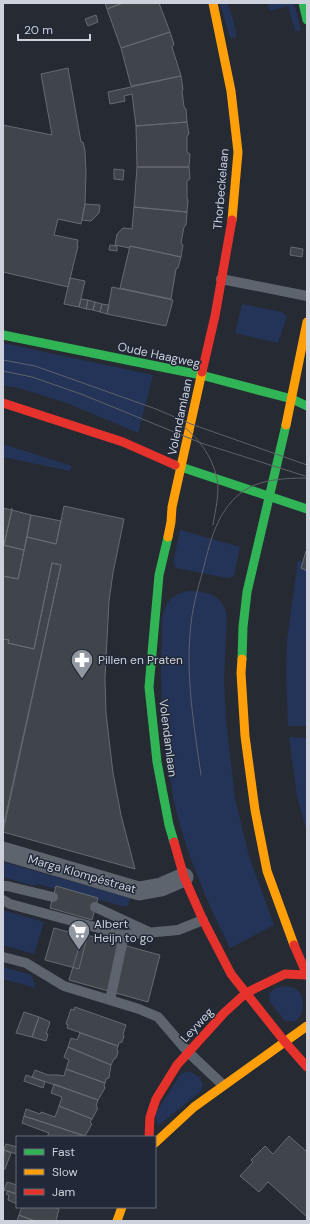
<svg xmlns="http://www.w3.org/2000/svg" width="310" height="1224" font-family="'DM Sans',sans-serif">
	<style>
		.green { fill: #243459 }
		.building { fill: #40444b; stroke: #666a71 }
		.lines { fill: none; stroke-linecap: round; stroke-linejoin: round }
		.lane { stroke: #5e646e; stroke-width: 10 }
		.street { stroke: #5e646e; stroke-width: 19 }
		.fast { stroke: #30b455; stroke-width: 9 }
		.slow { stroke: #ff9f0a; stroke-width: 9 }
		.jam { stroke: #e5322d; stroke-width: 9 }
		.tram { stroke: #5d616a; stroke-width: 1 }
		.labels { text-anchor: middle; stroke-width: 3; stroke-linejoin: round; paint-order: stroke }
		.street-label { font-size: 12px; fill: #ccd1db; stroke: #212837 }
		.poi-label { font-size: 12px; fill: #ccd1db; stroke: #212837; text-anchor: start }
	</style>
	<rect width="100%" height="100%" fill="#262a32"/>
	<path class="green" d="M220,3H227L233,19L237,37L230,38Z
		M267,3H294L301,30L295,31L288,6L270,11Z
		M242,304L282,312L287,317L278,343L235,333Z
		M3,343L153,375L138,433L67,403L22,389L3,385Z
		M3,444L72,466L70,471L3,457Z
		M180,530L240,547L234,576L228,578L176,568L173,562Z
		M298,560L307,564V726H288L286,672L287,640Z
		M191,591C209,592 222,595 227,615L224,680L226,720L235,798L249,856L274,925L230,948C208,904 188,858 176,810C173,800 172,788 170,777C163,732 159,687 162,641C162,632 161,620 164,611C168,598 177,592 191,591Z
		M289,737L307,738V833L297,796Z
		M3,862L130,898L127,907L37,884L34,886L3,877Z
		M3,910L44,922L34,954L3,945Z
		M3,967L31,975L36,988L3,979Z
		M286,986C289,987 293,987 296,989C305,994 306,1016 295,1021C293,1022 288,1021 285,1021L270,1002L269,994L275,988Z
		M189,1071L199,1077L203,1084L201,1091L158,1126L155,1114L181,1074Z"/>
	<path class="building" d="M105,3H123L107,9Z
		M123,3H159L170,32L121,48L107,9Z
		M96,15L98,22L88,26L85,19Z
		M170,32L174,44L172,47L181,76L131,86L121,48Z
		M68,68L81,142H83L85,151L86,173L85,204L81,224L58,219L54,235L78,240L77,246H78L68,287L3,272V125L52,135L41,74Z
		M181,76L183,89L182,91L184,107L186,109L187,122L136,126L132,94L124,96L125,101L110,104L108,92Z
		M187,122L189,134L187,136V152L190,154L189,167H137L136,126Z
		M137,167H189L190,179L187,181V198L188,200L187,212L134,207Z
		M114,169L124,170L123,180L114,179Z
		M85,204L100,205L99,213L91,221L82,220Z
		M134,207L187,212L186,225L184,227L181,243L183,245L181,257L130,246L129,248L115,245L117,234L123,228L132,229Z
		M110,245L117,246V251L109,250Z
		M130,246L181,257L178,268L176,269L171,299L120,288Z
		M291,247L303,249L302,257L290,255Z
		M70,278L85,281L79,307L64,304Z
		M112,287L173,300L166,326L107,314Z
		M81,299L88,300L86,309L79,307Z
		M88,300L95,302L93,310L86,309Z
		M95,302L102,304L100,312L93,310Z
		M102,304L109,305L107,314L100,312Z
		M64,506L124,519L113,573L109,601L105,678L106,713L113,773L121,815L135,869L3,832L61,565L52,563L34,649L8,643L9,640L3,639V576L18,579L27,537L56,544Z
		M3,508L11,510L12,508L4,545H3Z
		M12,510L31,515L24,550L4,545Z
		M31,515L61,521L56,544L27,537Z
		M3,545L24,550L18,579L3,576Z
		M306,551L307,552V571L301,568Z
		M52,563L61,565L3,828V639L9,640L8,643L34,649Z
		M56,886L98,898L92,920L50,908Z
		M54,928L87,937L79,969L45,960Z
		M83,934L160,955L148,1002L69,980Z
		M75,1007L126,1025L123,1034L124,1036L122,1042L119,1043L118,1046L67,1028L68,1025L66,1024L71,1009L74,1010Z
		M24,1012L39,1017L32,1037L16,1033Z
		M39,1017L50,1022L46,1034H48L46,1041L32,1037Z
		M80,1033L118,1046L117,1049L118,1052L116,1058L114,1059L111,1065L68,1047L71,1038L77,1040Z
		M68,1047L111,1065L109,1078L106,1079L105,1083L66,1069L69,1060L64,1057Z
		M66,1069L105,1083L104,1085L105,1088L98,1100L32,1077L35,1070L48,1075H59L64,1076Z
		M26,1075L45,1082L43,1088L24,1081Z
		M54,1084L98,1100L96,1106L98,1108L92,1119L59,1106L62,1097L51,1093Z
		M59,1106L92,1119L90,1122L92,1124L85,1136L24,1116L26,1109L40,1114L41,1112L55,1117Z
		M24,1116L85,1136L47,1137L49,1133L22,1123Z
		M289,1136L307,1152V1217L268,1182L259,1192L240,1176L253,1162L251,1160L265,1146L273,1154Z
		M6,1144L17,1147V1154L4,1150Z
		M4,1150L11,1153L5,1169H3Z
		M7,1182L17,1185V1194L4,1190Z
		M8,1191L17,1194V1204L8,1200L9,1195L6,1194Z
		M22,1207H53L59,1209L56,1221H35L19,1215Z
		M19,1215L35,1221H17Z"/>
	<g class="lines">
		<path class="lane" d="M221,279L307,296
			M3,886H7L53,897
			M3,900L10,904L124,935L178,930L203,920
			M95,907L149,932
			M3,957L26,963L64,986L139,1009L158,1017L188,1052L223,1085
			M110,1000L124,935"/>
		<path class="street" d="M3,851L139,891L161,887L184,877"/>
		<path class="fast" d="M303,3L307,20
			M3,335L201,375L292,399L307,406
			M175,465L307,509
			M168,537L159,575L149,687L157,762L169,825L174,842
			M242,659L243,627L247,592L286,425"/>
		<path class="slow" d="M213,3L231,91L238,152L232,220
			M286,425L307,322
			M168,537L171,522L172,507L202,372
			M242,659L241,673L245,736L255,810L267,871L294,945
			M155,1143L194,1107L307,1026
			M117,1221L122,1207"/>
		<path class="jam" d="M202,372L215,316L232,220
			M3,403L123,442L175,465
			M174,842L184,877L203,920L231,974L285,1042L307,1067
			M149,1137L150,1117L156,1099L177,1065L224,1013L246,993L285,974L307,975L294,945"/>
		<path class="tram" d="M3,360L35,366L83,383L156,409L191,424L307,465
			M3,371L32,377L81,394L201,443L305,476
			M178,422C197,436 212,455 217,479C220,493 215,511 213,525
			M201,775C194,726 185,674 191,624C193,603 200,582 205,562C212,534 220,507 245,490C262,479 287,478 307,478"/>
	</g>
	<defs>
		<g id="pharmacy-pin" transform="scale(1.15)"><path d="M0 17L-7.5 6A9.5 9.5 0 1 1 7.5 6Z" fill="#9297a0" stroke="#212837"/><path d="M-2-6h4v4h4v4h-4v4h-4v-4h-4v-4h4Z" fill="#fff"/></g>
		<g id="supermarket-pin" transform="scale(1.15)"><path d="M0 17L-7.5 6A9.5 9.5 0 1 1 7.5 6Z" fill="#9297a0" stroke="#212837"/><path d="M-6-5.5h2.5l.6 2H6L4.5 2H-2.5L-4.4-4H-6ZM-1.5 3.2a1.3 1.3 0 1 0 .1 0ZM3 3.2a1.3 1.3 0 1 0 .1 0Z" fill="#fff"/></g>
	</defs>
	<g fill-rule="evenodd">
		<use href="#pharmacy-pin" x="82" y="660"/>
		<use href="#supermarket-pin" x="79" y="931"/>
	</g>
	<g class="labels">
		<g class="street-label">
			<text transform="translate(221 189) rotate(-85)" y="4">Thorbeckelaan</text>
			<text transform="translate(159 355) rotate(12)" y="4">Oude Haagweg</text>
			<text transform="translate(180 417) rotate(-78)" y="4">Volendamlaan</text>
			<text transform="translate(168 738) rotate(83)" y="4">Volendamlaan</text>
			<text transform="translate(82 874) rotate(16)" y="4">Marga Klompéstraat</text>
			<text transform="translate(197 1025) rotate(-47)" y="4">Leyweg</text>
		</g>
		<g class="poi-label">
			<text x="98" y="664">Pillen en Praten</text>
			<text x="94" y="928">Albert<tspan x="94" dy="14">Heijn to go</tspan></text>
		</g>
	</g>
	<rect width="310" height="1224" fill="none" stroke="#ccd1db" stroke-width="8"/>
	<rect x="16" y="1136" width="140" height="72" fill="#212837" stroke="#656c79"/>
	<rect x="24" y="1149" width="20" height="6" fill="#30b455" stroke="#656c79"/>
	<text x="52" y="1156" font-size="12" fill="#ccd1db">Fast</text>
	<rect x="24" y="1169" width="20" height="6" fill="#ff9f0a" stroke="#656c79"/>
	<text x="52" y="1176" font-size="12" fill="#ccd1db">Slow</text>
	<rect x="24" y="1189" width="20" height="6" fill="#e5322d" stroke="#656c79"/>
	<text x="52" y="1196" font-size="12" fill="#ccd1db">Jam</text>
	<path d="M18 34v6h72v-6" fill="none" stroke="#ccd1db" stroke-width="2"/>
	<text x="24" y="34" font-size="12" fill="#ccd1db" stroke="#212837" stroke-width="3" paint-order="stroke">20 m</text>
</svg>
